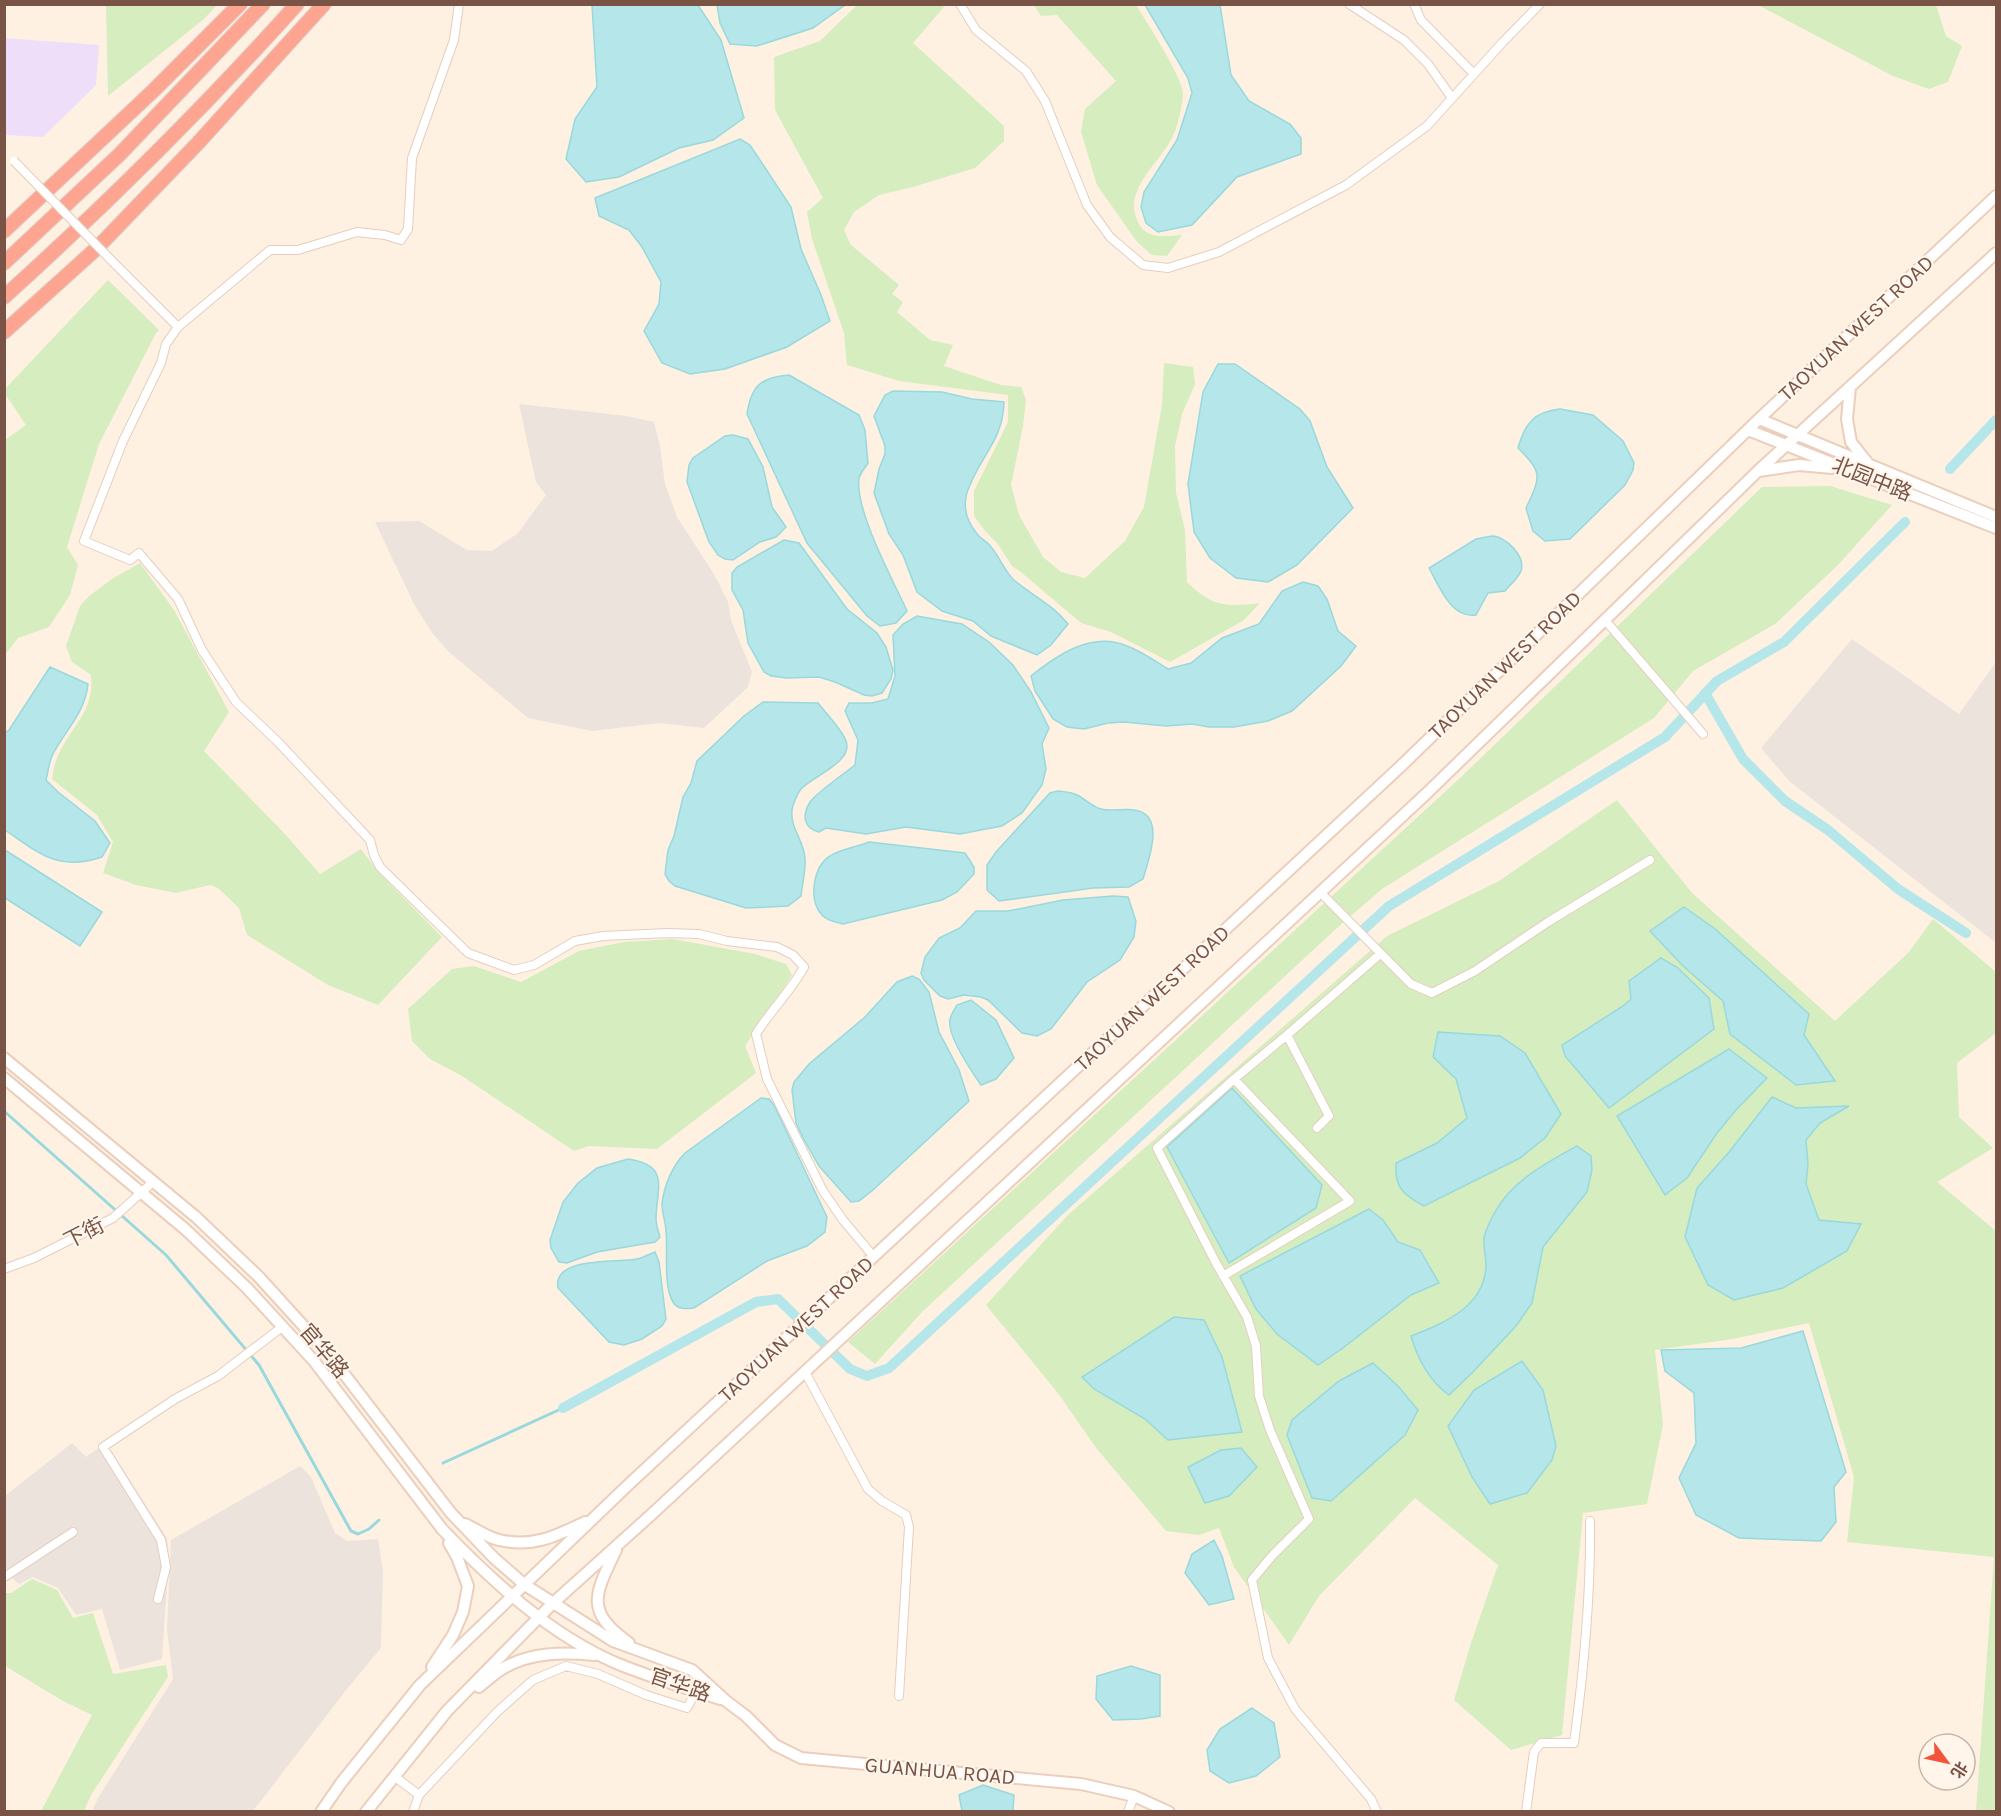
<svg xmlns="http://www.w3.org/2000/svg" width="2001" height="1816" font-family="Karla,'Noto Sans SC',sans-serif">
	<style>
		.industrial { fill: #ede3dd }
		.education { fill: #eedefa }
		.green { fill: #d6edbf }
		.water { fill: #b4e6ea; stroke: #99d8dc; stroke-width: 1.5 }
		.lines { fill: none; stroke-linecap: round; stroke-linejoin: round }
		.stream { stroke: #99d8dc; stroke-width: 3 }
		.canal { stroke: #b4e6ea; stroke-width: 10 }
		.street-casing { stroke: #e5cebf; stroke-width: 10 }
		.secondary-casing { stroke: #ebcebc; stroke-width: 14 }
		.highway-casing { stroke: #dcd2cf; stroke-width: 16 }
		.street { stroke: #fff; stroke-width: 8 }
		.secondary { stroke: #fff; stroke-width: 10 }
		.highway { stroke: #fea592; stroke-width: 14 }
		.street-bridge-casing { stroke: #e5cebf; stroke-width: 10; stroke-linecap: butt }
		.street-bridge { stroke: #fff; stroke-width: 8 }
		.labels { text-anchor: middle; stroke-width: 4.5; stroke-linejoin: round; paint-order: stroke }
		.street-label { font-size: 21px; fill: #785346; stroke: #fff5ea }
	</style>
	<rect width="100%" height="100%" fill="#fef1e1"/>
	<path class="industrial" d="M519,404L627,416L654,422L660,446L665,484L677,517L714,574L728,602L731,620L752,672L748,687L704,728L660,723L592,731L528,718L449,652L433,634L414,604L375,522L419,521L467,550L492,551L518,533L546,495L536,482Z
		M1852,639L1959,714L1996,662V943L1789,781L1761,748Z
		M72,1443L86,1457L106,1443L167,1538L169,1556L162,1659L120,1670L102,1609L76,1615L58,1588L33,1577L19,1584L5,1572V1496Z
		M300,1466L311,1477L335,1533L347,1541L378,1539L383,1571L381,1648L347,1689L253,1811H92L98,1798L173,1679L167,1629L171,1540Z"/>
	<path class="education" d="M4,38L99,45L96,85L43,137L5,135Z"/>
	<path class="green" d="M106,5V4L217,5L204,19L108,96Z
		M857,5H942L944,7L913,43L1004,126V141L975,168L913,187L879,195L854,212L844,230L851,245L899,285L892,294L903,302L897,312L930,340L953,345L944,366L1001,385L1021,387L1026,400L1023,426L1011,485L1019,515L1043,557L1061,572L1085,578L1125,541L1144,507L1162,405L1164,363L1193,367L1195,384L1182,414L1175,446L1176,493L1185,530L1187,582C1212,607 1227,607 1260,603L1244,620L1170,662L1111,632L1081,623L1022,573L1012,566L997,543L985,531L974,516V491L1008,422V395L899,381L847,365L844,333L812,239L807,212L823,198L775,110L774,57L820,41Z
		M1034,5H1136C1146,21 1183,78 1183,94C1183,103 1177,130 1172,138C1159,164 1122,190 1138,222C1146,240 1165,236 1182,235L1167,256L1152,255L1137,242L1097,185L1081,132L1085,109L1116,81L1057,15L1041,16Z
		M1758,5H1936L1946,36L1962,46L1948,82L1929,89L1893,76Z
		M108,280L159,330L156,333L99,444L67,547L78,565L70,595L49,627L18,638L5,655V440L26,425L5,394V389Z
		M1830,486L1892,505L1837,566L1775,624L1693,671L1654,718L1382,889L1337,928L922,1312L875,1364L848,1342L1461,777L1762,487Z
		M140,563L174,610L229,712L204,751L284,833L320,874L361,849L380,874L442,937L378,1005L328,985L247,935L239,908L218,888L210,885L176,893L136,885L103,873L113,842L97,815L52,779C53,773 54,766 56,761C68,728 95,714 91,675L72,662L66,646L80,606L89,596L112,579Z
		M1617,800L1692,893L1835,1021L1909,952L1933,919L1996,972V1033L1957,1063L1959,1117L1993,1148L1937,1182L1996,1231V1811H1976L1994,1557L1847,1542L1854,1477L1809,1323L1733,1339L1655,1350L1663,1425L1647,1504L1583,1513L1562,1735L1511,1750L1454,1700L1471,1643L1498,1565L1415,1498L1319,1596L1289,1645L1234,1567L1219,1528L1199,1535L1166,1531L1097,1449L1057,1392L986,1305L1068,1215L1387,936L1499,881Z
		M673,939L755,954L786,964L792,975L745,1046L756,1073L657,1149L589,1146L574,1151L462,1076L430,1059L412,1041L408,1009L452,969L474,966L521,982L579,951L624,942Z
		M32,1579L57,1590L73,1618L93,1613L113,1674L166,1665L168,1677L91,1795L84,1811H41L92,1715L63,1701L5,1666V1593H11Z"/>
	<path class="water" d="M592,5H698L721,40L744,118L713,140L679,148L619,177L586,182L566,159L575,119L597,87Z
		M717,5V4L845,5L813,28L757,46L730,44L720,23Z
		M1145,5H1220L1231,75L1249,101L1290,124L1301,138V154L1237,177L1192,225L1158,232L1146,223L1141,207L1144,192L1177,140L1192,93L1188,78Z
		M740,139L750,145L791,207L801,249L821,295L830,321L787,347L725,369L690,374L662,363L644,331L659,304L661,282L642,247L629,230L599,216L595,198Z
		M1218,364H1235L1300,409L1310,421L1327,467L1353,508L1297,565L1268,582L1236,578L1210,558L1194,532L1188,484L1203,392Z
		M789,375L859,415L865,430L868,463C865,468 860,473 859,479C855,511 893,580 907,611L896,623L880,626L867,616L807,543L747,414C751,386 761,377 789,375Z
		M893,391L942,392L972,399L1004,402C1003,439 983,453 970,485C961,504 965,520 978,535C982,540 988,542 991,547C1000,557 1005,573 1015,581C1033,596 1053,605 1068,624L1051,645L1037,655L991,636L973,621L942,611L917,592L903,555L889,534L874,493L879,469L885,454V446L874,416L885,395Z
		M1560,409L1593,415L1623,441L1634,463L1633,470L1625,485L1570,539L1545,541L1533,531L1526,508C1541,476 1543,473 1518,448C1525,423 1534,412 1560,409Z
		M733,435L748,439L763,467L772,507L786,527L776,537L760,542L733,560L725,559L718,555L709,542L687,482L689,465L693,458L725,436Z
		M1492,536C1505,536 1526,556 1521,571C1519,577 1510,585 1505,591L1488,593L1476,615C1451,619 1439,586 1429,568L1476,539Z
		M784,540L799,543L847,609L877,633L886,647L893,670L891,679L882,693L872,696L864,695L835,682L819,677L787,678L771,676L764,672L748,643L743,610L732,590V573L737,567Z
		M1303,582L1318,586L1327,599L1338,631L1356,646L1341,666L1292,711L1268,721L1234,727H1209L1192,724L1166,726L1124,722L1108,723L1084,729L1067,727L1053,719L1035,691L1031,676C1057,655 1092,631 1127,646C1141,651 1155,661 1168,669L1191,663L1222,638L1259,624L1282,591Z
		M917,616L962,624L989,642L1013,665L1031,692L1049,728L1042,744L1046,769L1042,785L1022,813L1002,826L960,834L906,827L866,834L826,828L819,832C803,828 802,815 810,802C816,793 845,773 855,765L858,740L845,711L849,703H872L888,699L895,676L893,635L903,624Z
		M50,667L88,684C85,714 64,731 52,756C49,763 48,772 46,780L58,792L95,821L110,843L102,857C58,872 39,853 5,830V733L9,730Z
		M763,702L818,703C825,712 843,731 846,741C854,762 811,777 801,789C797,794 793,804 792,810C790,829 805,842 805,859C806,871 802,885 801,896L788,906L746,908L675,886L669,881L665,874L668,850L674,836L683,797L691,783L697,761L744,716Z
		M1058,791C1065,792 1071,792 1077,795C1085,799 1093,807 1101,809C1111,812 1124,808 1134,810C1167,814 1148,861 1143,879L1129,887L1093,888L999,901L987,890V865L996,852L1050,793Z
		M869,842L965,853L974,867V874L957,892L942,900L843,924C836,922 827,921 822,915C808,900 813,867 830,856C840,849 857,847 869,842Z
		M5,850L102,912L80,946L5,898Z
		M1113,896L1128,897L1136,921L1134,937L1120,960L1087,982L1051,1029L1037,1036L1022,1033L988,1000L981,997L964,995L948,999L940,996L924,980L921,973L925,957L939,938L960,928L976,911H1008L1063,900Z
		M1684,907L1714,928L1809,1014L1804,1035L1835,1081L1796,1085L1730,1034L1723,1001L1683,966L1650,931Z
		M1661,958L1678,968L1709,998L1714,1029L1609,1108L1565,1056L1562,1045L1623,1006L1631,999L1629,981Z
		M912,976L919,979L929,992L939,1032L959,1070L969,1101L873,1190L859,1201L851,1202L819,1166L803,1138L796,1123L792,1090L794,1082L809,1064L865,1017L897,982Z
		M971,1000L996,1020L1014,1058L996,1079L981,1085C972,1072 946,1034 950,1019C951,1014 955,1009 957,1005Z
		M1438,1032L1500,1036L1525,1053L1561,1114L1545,1138L1520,1158L1424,1206C1404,1195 1394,1188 1396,1163L1437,1143L1467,1118L1456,1079L1433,1057Z
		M1729,1049L1767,1078L1736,1110L1717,1133L1687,1178L1665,1195L1617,1116Z
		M1232,1088L1322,1185L1316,1208L1229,1263L1167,1147Z
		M1772,1097L1796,1108L1849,1106L1820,1123L1806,1140L1808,1164L1806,1184L1819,1220L1861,1224L1847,1251L1783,1288L1734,1300L1708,1285L1685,1237L1697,1188L1730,1151Z
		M761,1098L769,1099L774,1105L827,1217L825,1232L807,1246L767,1261L694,1308C686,1309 678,1310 673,1302C663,1286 668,1251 666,1232C666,1223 662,1213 662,1204C664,1186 672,1166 685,1153Z
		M1577,1146L1591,1156L1592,1170L1587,1192L1543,1247L1532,1303L1516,1326L1473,1372L1449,1395C1430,1382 1417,1358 1411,1336C1444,1323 1485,1307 1486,1265C1486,1256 1483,1246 1484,1237C1486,1230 1491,1219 1495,1212C1512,1181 1546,1163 1577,1146Z
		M628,1159C670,1165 657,1187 656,1218C656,1224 658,1231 660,1237L655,1242L597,1252L567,1263L559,1262L551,1248L550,1240L563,1202L578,1183L597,1168Z
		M1369,1209L1383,1220L1398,1242L1420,1250L1439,1283L1411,1295L1343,1348L1318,1365L1277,1334L1256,1309L1240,1276Z
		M655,1252L659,1262L666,1319L662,1326L642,1339L624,1345L609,1342L558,1288C552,1256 617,1263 637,1259C643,1258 649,1254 655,1252Z
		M1174,1317L1204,1320L1222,1357L1242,1432L1168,1440L1145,1419L1094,1389L1082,1377Z
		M1803,1331L1846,1472L1834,1487L1836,1522L1821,1541L1739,1538L1696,1515L1679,1478L1696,1443L1694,1393L1665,1371L1661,1350L1741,1348Z
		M1522,1361L1543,1390L1556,1446L1552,1460L1527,1493L1490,1504L1472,1477L1448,1426L1474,1390Z
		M1373,1363L1398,1386L1418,1410L1405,1435L1331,1501L1312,1498L1287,1435L1292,1420L1339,1381Z
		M1241,1448L1257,1467L1229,1496L1205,1503L1188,1467L1221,1450Z
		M1214,1540L1222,1556L1234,1599L1209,1605L1185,1573L1192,1554Z
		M1131,1666L1160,1675V1716L1141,1719L1113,1720L1096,1699L1097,1676Z
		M1252,1708L1274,1723L1280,1757L1256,1776L1229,1783L1210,1771L1207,1750L1220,1729Z
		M983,1785L1014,1795L1013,1811H962L959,1795Z"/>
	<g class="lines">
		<path class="stream" d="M4,1111L166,1255L259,1365L351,1531L358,1534L369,1529L379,1520
			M443,1463L563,1408"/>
		<path class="canal" d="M1950,469L1996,420
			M1705,693L1743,759L1785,801L1828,830L1898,889L1966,933
			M563,1408L756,1302L778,1299L850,1369L867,1376L889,1368L1389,906L1665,737L1717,681L1784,642L1905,522"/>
		<g class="street-casing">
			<path id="street" d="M459,4L454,40L412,158L408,229L401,240L385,235L357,232L298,250H270L178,327L166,344L161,363L123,441L84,541L130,560L139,553L178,599L202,650L236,702L278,742L370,840L374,855L380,867L468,953L514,970L534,965L575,941L603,936L668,933L699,934L727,941L777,947L793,955L804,967C791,991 771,1010 756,1034L767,1079L823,1191L843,1220L874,1257
				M960,4L976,30L1026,71L1045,101L1087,205L1110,237L1143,265L1168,268L1219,252L1346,185L1427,126L1502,43L1540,4
				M1349,4L1404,40L1428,64L1452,98
				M1414,4L1421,20L1474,74
				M115,264L178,327
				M1605,620L1703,734
				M1320,892L1411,984L1432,993L1475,971L1548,922L1650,860
				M1287,1035L1234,1079L1157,1148L1216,1263L1247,1317L1256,1346L1259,1396L1270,1430L1309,1519L1271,1557L1252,1580L1268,1658L1295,1709L1371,1799L1377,1812
				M1317,1128L1329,1116L1287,1035L1380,954
				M4,1269L34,1258L113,1218L153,1182
				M1223,1276L1350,1201L1234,1079
				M805,1372L868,1489L882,1501L906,1515L909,1527L899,1696
				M4,1575L6,1576L73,1532
				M158,1599L166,1567L161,1540L103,1447L175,1399L218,1376L282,1327
				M394,1776L419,1795
				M413,1812L419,1795L497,1712L533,1680L566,1666L598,1674L646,1695L687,1708L696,1691
				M1128,1812L1134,1796
				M1526,1812L1534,1752L1541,1743H1574C1584,1669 1591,1596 1590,1521"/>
		</g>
		<g class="secondary-casing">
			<path id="secondary" d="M1850,387L1847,419L1851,442L1867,462
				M1759,419L1996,517
				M1748,430L1996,528
				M1759,471L1799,465L1832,468
				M4,1058L196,1217L259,1277L328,1353L451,1513L494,1558L525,1585L613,1641L692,1670L726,1701L746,1716L775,1745L801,1758L1081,1784L1134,1796L1169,1812
				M4,1078L185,1229L247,1288L314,1361L442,1529C492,1581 549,1634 616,1663C650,1677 686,1688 720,1699
				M465,1524C476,1529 488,1538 499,1540C533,1548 556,1536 585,1522
				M616,1550C595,1594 584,1611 629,1643
				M432,1667L453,1635L463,1612L468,1586L457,1557L449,1543
				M479,1687C486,1681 494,1674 502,1669C529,1652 564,1652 595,1655
				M321,1812L341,1783L420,1685L627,1486L1401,766L1759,419L1996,196
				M366,1812L447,1711L552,1604L652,1514L1427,793L1758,471L1996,253"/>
		</g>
		<g class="highway-casing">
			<path id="highway" d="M4,231L153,91L240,4
				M4,263L120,154L263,4
				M4,297C107,204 205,107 297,4
				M4,332L97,248L198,143L324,4"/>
		</g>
		<use href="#street" class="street"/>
		<use href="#secondary" class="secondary"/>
		<use href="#highway" class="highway"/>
		<g class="street-bridge-casing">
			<path id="street-bridge" d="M14,161L115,264"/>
		</g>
		<use href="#street-bridge" class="street-bridge"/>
	</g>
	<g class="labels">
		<g class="street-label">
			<text transform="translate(1856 328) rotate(-43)" y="7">TAOYUAN WEST ROAD</text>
			<text transform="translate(1872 479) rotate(22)" y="7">北园中路</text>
			<text transform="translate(1505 665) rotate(-44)" y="7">TAOYUAN WEST ROAD</text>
			<text transform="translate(1152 998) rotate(-43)" y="7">TAOYUAN WEST ROAD</text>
			<text transform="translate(84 1233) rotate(-27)" y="7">下街</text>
			<text transform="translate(796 1329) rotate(-43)" y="7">TAOYUAN WEST ROAD</text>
			<text transform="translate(324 1351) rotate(50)" y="7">官华路</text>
			<text transform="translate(680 1685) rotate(19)" y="7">官华路</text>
			<text transform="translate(940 1771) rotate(5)" y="7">GUANHUA ROAD</text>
		</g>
	</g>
	<rect width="2001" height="1816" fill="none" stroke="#785346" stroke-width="12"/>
	<g transform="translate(1947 1762) rotate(123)"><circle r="28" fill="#fff5ea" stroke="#c9b4a8" stroke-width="1.5"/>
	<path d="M0-4.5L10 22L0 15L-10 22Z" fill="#f4543b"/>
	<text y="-9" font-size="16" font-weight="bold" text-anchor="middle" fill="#785346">北</text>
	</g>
</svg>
